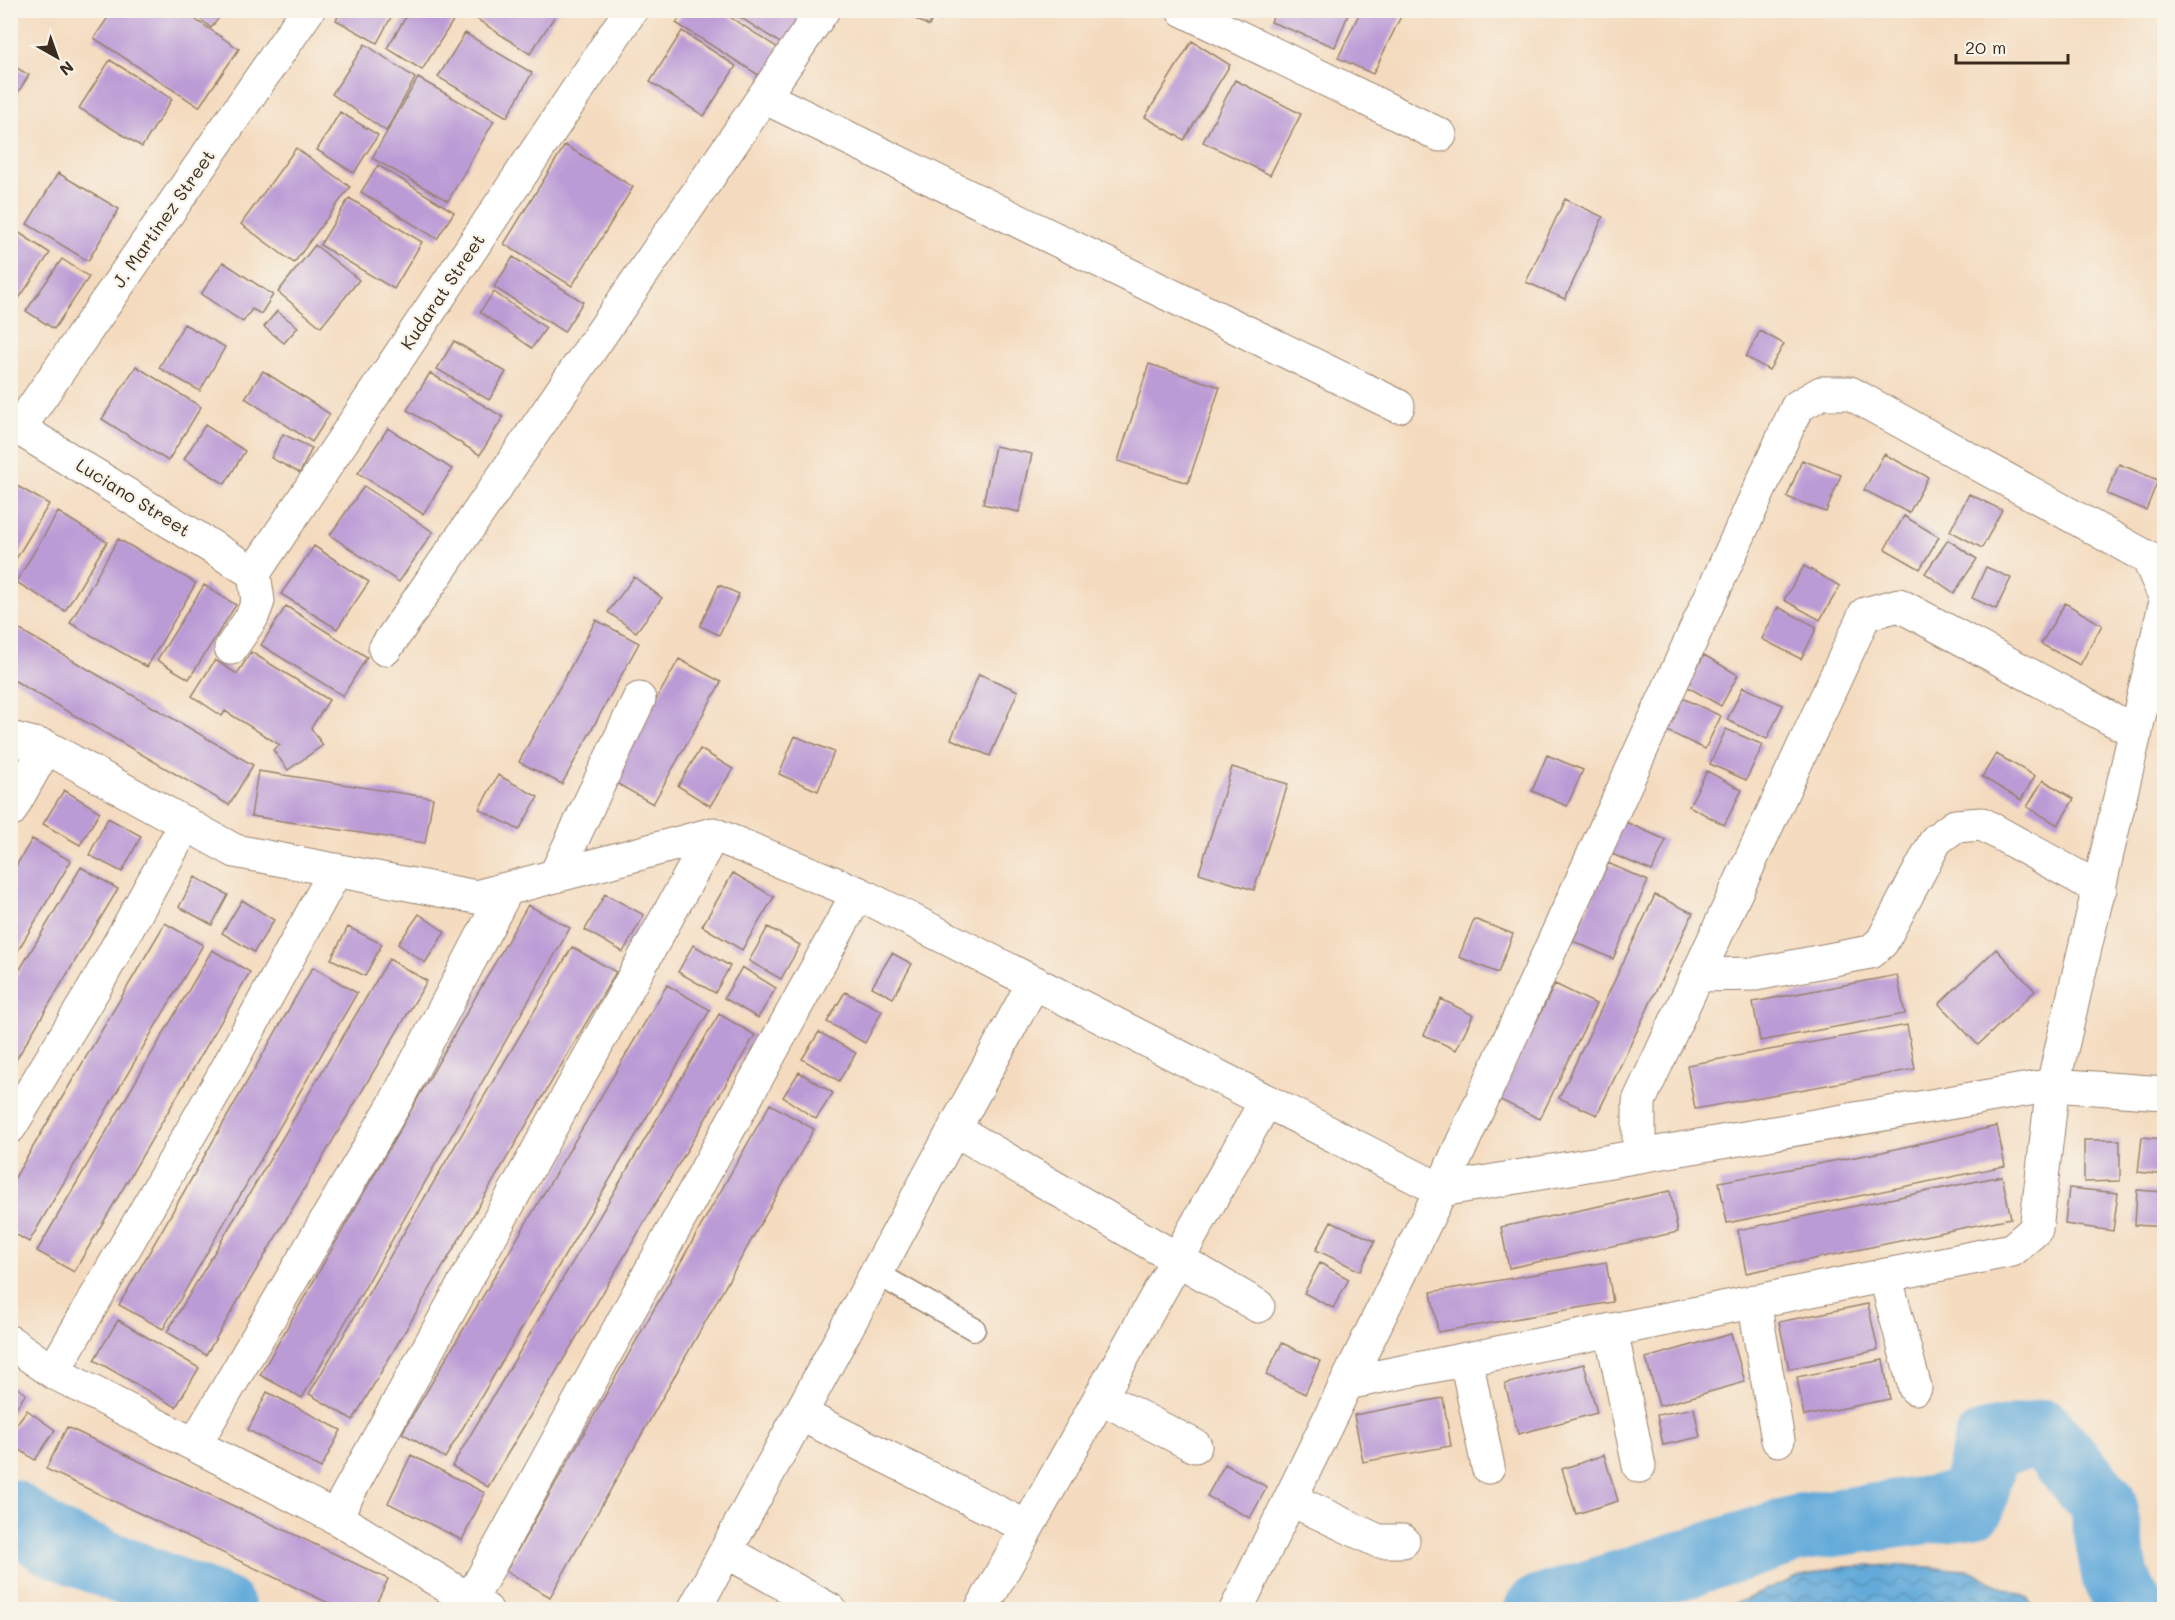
<svg xmlns="http://www.w3.org/2000/svg" width="2175" height="1620" font-family="Mali,sans-serif">
	<style>
		.water { fill: url(#water-waves); stroke: #4f6a7c; stroke-width: 1.5 }
		.lines { fill: none; stroke-linecap: round; stroke-linejoin: round }
		.river { stroke: #63aada; stroke-width: 68 }
		.building { fill: #bb9bd6 }
		.lane-casing { stroke: #98826e; stroke-width: 25 }
		.street-casing { stroke: #98826e; stroke-width: 35 }
		.lane { stroke: #fff; stroke-width: 22 }
		.street { stroke: #fff; stroke-width: 33 }
		.labels { text-anchor: middle; stroke-width: 4.5; stroke-linejoin: round; paint-order: stroke }
		.street-label { font-size: 18px; fill: #3b2a1e; stroke: #f7f3e8 }
	</style>
	<defs>
		<pattern id="water-waves" width="16" height="10" patternUnits="userSpaceOnUse" patternTransform="scale(1.5)"><rect width="16" height="10" fill="#63aada"/><path d="M0 5q4-4 8 0t8 0" fill="none" stroke="#538bb0"/></pattern>
	</defs>
	<rect width="100%" height="100%" fill="#f7f3e8"/>
	<filter id="ink" filterUnits="userSpaceOnUse"><feTurbulence type="fractalNoise" baseFrequency=".0167" numOctaves="2"/><feDisplacementMap in="SourceGraphic" scale="12" xChannelSelector="R" yChannelSelector="G"/><feConvolveMatrix kernelMatrix="1 2 1 2 8 2 1 2 1" color-interpolation-filters="sRGB"/></filter>
	<filter id="wash" filterUnits="userSpaceOnUse"><feTurbulence type="fractalNoise" baseFrequency=".008" numOctaves="4" result="noise"/><feDisplacementMap in="SourceGraphic" scale="24" xChannelSelector="R" yChannelSelector="G"/><feGaussianBlur stdDeviation="1.35" result="paint"/><feColorMatrix in="noise" values="0 0 0 0 0 0 0 0 0 0 0 0 0 0 0 0 0 1.4 0 .05"/><feComposite in="paint" operator="in"/></filter>
	<g filter="url(#wash)">
		<rect width="100%" height="100%" fill="#f4dbbf"/>
		<path class="water" d="M1903,1565L1967,1570L2029,1598L2031,1609H1722L1795,1578L1840,1567Z"/>
		<g class="lines">
			<path class="river" d="M10,1513L51,1542L222,1610
				M1538,1610L1803,1527L1972,1504L1987,1444L2043,1433L2102,1502L2116,1579L2131,1610"/>
		</g>
		<g id="blocks">
			<path class="building" d="M113,10H181L239,49L199,107L94,38Z
				M190,10H225L211,28Z
				M342,10H395L377,43L336,20Z
				M410,10H447L456,16L422,70L387,48Z
				M463,10H559L530,54Z
				M685,10H719L786,53L768,81L676,23Z
				M729,10H783L806,26L791,50Z
				M898,10H946L941,21L933,17L929,26Z
				M1276,10H1350L1335,47L1271,22Z
				M1361,10H1404L1373,74L1338,58Z
				M682,31L736,66L704,116L650,82Z
				M465,33L532,73L507,117L438,77Z
				M1192,41L1230,65L1184,140L1145,117Z
				M365,44L415,78L386,131L332,94Z
				M110,60L172,99L142,147L79,108Z
				M10,64L29,75L10,105Z
				M418,78L494,121L448,201L372,158Z
				M1235,80L1301,114L1270,175L1203,142Z
				M340,112L378,135L354,173L317,150Z
				M565,145L633,187L572,286L504,244Z
				M296,148L350,187L294,263L241,224Z
				M378,165L454,212L437,239L361,192Z
				M58,173L119,209L88,261L27,224Z
				M349,198L422,242L394,289L320,245Z
				M1565,199L1603,217L1565,299L1526,282Z
				M10,227L50,253L18,300L10,295Z
				M315,245L359,280L321,327L278,292Z
				M513,257L583,302L564,332L494,287Z
				M62,259L89,277L54,329L26,311Z
				M223,262L273,295L261,314L252,309L243,322L201,294Z
				M494,292L546,328L532,348L480,312Z
				M277,311L298,327L284,343L264,327Z
				M184,324L225,347L200,391L159,368Z
				M1760,331L1784,344L1769,370L1746,357Z
				M454,341L506,372L489,400L437,369Z
				M1149,364L1220,387L1188,483L1118,461Z
				M136,366L201,407L168,461L102,419Z
				M263,371L330,414L312,442L245,398Z
				M430,373L503,417L480,455L407,410Z
				M205,425L245,451L225,484L184,459Z
				M388,428L452,469L423,514L358,473Z
				M283,434L312,448L300,473L271,458Z
				M995,446L1032,454L1019,512L983,504Z
				M1884,454L1928,477L1909,513L1864,490Z
				M1802,460L1841,475L1826,512L1787,497Z
				M2119,464L2158,480L2146,510L2107,494Z
				M10,482L49,504L10,569Z
				M364,486L433,532L399,582L330,535Z
				M1969,494L2002,510L1982,548L1950,531Z
				M58,512L107,542L65,611L16,582Z
				M1904,516L1939,537L1920,569L1885,549Z
				M118,539L196,583L147,667L70,623Z
				M1948,540L1977,559L1954,593L1925,573Z
				M314,546L369,582L337,629L281,594Z
				M1804,566L1840,586L1820,620L1784,600Z
				M1986,567L2011,578L1996,609L1972,598Z
				M634,577L662,598L636,632L608,612Z
				M204,585L236,605L189,679L157,660Z
				M719,585L739,594L719,635L700,626Z
				M2065,603L2102,625L2080,665L2041,644Z
				M286,606L367,657L343,696L261,645Z
				M1778,607L1817,627L1801,659L1762,639Z
				M596,620L639,643L562,784L519,762Z
				M10,624L253,765L229,805L10,678Z
				M251,652L329,700L311,728L323,745L288,770L273,750L280,745L225,711L222,716L192,696L215,660L237,674Z
				M1704,655L1738,675L1721,706L1686,686Z
				M679,659L721,682L653,804L611,780Z
				M979,674L1018,691L990,756L951,739Z
				M1743,687L1783,705L1767,739L1727,720Z
				M1682,698L1721,716L1705,749L1667,731Z
				M1726,729L1763,745L1746,780L1710,764Z
				M795,736L834,752L818,791L779,774Z
				M700,749L733,769L710,806L678,786Z
				M1996,754L2035,776L2021,800L1982,777Z
				M1547,755L1583,770L1567,806L1532,791Z
				M1232,767L1288,784L1254,890L1199,873Z
				M258,771L433,798L425,843L251,816Z
				M1707,771L1742,790L1724,825L1689,806Z
				M498,775L538,797L519,830L479,809Z
				M2043,780L2074,799L2058,825L2027,807Z
				M64,790L100,812L80,845L43,824Z
				M108,818L141,836L122,872L89,855Z
				M1619,819L1666,840L1652,871L1605,851Z
				M32,839L71,861L10,964V876Z
				M1608,863L1648,881L1613,959L1573,941Z
				M81,867L118,889L10,1070V986Z
				M733,873L774,897L742,950L702,926Z
				M195,877L228,895L212,925L179,907Z
				M605,894L644,915L623,952L585,930Z
				M1655,895L1693,913L1597,1115L1559,1098Z
				M242,900L274,920L254,952L222,933Z
				M528,905L570,928L302,1398L260,1375Z
				M419,914L445,932L425,963L398,944Z
				M1474,919L1513,934L1498,973L1459,957Z
				M165,923L203,945L29,1242L10,1231V1186Z
				M348,927L382,944L365,976L331,959Z
				M768,927L800,945L781,979L749,961Z
				M693,945L730,966L715,993L678,972Z
				M572,947L616,972L353,1420L309,1394Z
				M1996,949L2035,991L1978,1045L1939,1004Z
				M212,950L250,972L74,1272L37,1251Z
				M892,953L912,964L893,998L872,987Z
				M389,959L427,981L206,1355L167,1332Z
				M313,967L357,993L163,1329L119,1305Z
				M742,967L776,988L758,1018L724,998Z
				M1897,975L1905,1014L1760,1041L1753,1002Z
				M1555,984L1596,1004L1540,1119L1498,1099Z
				M667,985L710,1010L445,1458L402,1433Z
				M845,992L882,1011L865,1043L827,1022Z
				M1441,999L1473,1015L1456,1050L1424,1035Z
				M719,1014L755,1035L488,1487L452,1466Z
				M1907,1025L1915,1069L1695,1109L1687,1065Z
				M819,1032L856,1053L839,1081L802,1059Z
				M799,1072L833,1093L816,1119L783,1097Z
				M770,1104L814,1129L550,1597L506,1571Z
				M1997,1126L2005,1166L1727,1223L1719,1182L1882,1152Z
				M2142,1137L2164,1139V1175L2138,1172Z
				M2084,1140H2120V1181L2084,1182Z
				M2002,1176L2011,1218L1746,1273L1738,1230Z
				M2069,1188L2118,1193L2113,1231L2065,1224Z
				M2137,1190L2164,1192V1227L2135,1225Z
				M1670,1191L1678,1232L1509,1268L1501,1227Z
				M1331,1221L1375,1241L1360,1271L1316,1250Z
				M1606,1262L1613,1302L1438,1332L1431,1292Z
				M1320,1263L1349,1279L1333,1308L1304,1293Z
				M1868,1304L1878,1350L1789,1369L1779,1322Z
				M118,1320L199,1368L176,1407L94,1360Z
				M1731,1334L1745,1382L1659,1406L1646,1358Z
				M1282,1343L1320,1361L1305,1394L1266,1375Z
				M1883,1360L1890,1399L1804,1416L1797,1377Z
				M1584,1364L1597,1413L1518,1434L1505,1384Z
				M10,1383L26,1394L10,1416Z
				M267,1392L341,1430L321,1468L248,1430Z
				M1443,1398L1451,1446L1363,1462L1354,1415Z
				M1694,1408L1700,1437L1663,1445L1657,1415Z
				M27,1410L55,1430L35,1460L10,1443V1433Z
				M67,1427L388,1579L373,1610H343L46,1469Z
				M411,1455L485,1493L462,1540L388,1503Z
				M1604,1455L1618,1501L1576,1514L1562,1469Z
				M1225,1464L1267,1487L1250,1518L1207,1496Z"/>
		</g>
	</g>
	<g filter="url(#ink)">
		<use href="#blocks" fill-opacity="0" stroke="#98826e" stroke-width="1.5"/>
		<g class="lines">
			<g class="lane-casing">
				<path id="lane" d="M876,1273L974,1329"/>
			</g>
			<g class="street-casing">
				<path id="street" d="M1183,10L1440,135
					M764,97L1398,406
					M10,423L254,573
					M19,428L308,10
					M254,573L631,10
					M231,648L252,617L258,601L254,573
					M385,649L823,10
					M10,738L46,747L235,851L476,897L713,834L858,893L1441,1190L2053,1085L2164,1093
					M10,811L46,747
					M555,876L639,699
					M1699,975L1756,974L1870,952L1882,942L1936,840L1955,826L1982,824L2100,889
					M10,1127L95,987L186,823
					M954,1129L1258,1306
					M1639,1156V1101L1865,614L1899,605L2136,732
					M1885,1275L1915,1388
					M1754,1301L1778,1440
					M1611,1330L1639,1466
					M10,1342L53,1372L335,1517L486,1610
					M1466,1359L1488,1467
					M53,1372L221,1080L336,870
					M1347,1383L2012,1250L2036,1229L2053,1085L2164,609
					M1100,1397L1195,1446
					M800,1414L1027,1527
					M195,1444L394,1105L507,889
					M1290,1499L1378,1541H1403
					M335,1517L713,834
					M726,1551L830,1610
					M465,1610L858,893
					M694,1610L1034,982
					M981,1610L1266,1101
					M1236,1610L1441,1190L1797,407L1821,393H1850L2148,558L2164,594"/>
			</g>
			<use href="#lane" class="lane"/>
			<use href="#street" class="street"/>
		</g>
	</g>
	<g class="labels">
		<g class="street-label">
			<text transform="translate(164 219) rotate(-55)" y="6">J. Martinez Street</text>
			<text transform="translate(443 292) rotate(-56)" y="6">Kudarat Street</text>
			<text transform="translate(133 498) rotate(32)" y="6">Luciano Street</text>
		</g>
	</g>
	<rect width="2175" height="1620" fill="none" stroke="#f7f3e8" stroke-width="36"/>
	<g transform="translate(57 57) rotate(140)" stroke="#f7f3e8" stroke-width="4.5" paint-order="stroke">
	<path d="M0-4.5L10 22L0 15L-10 22Z" fill="#3b2a1e"/>
	<text y="-9" font-size="16" font-weight="bold" text-anchor="middle" fill="#3b2a1e">N</text>
	</g>
	<path d="M1956 54v9h112v-9" fill="none" stroke="#3b2a1e" stroke-width="3"/>
	<text x="1965" y="54" font-size="18" fill="#3b2a1e" stroke="#f7f3e8" stroke-width="4.5" paint-order="stroke">20 m</text>
</svg>
